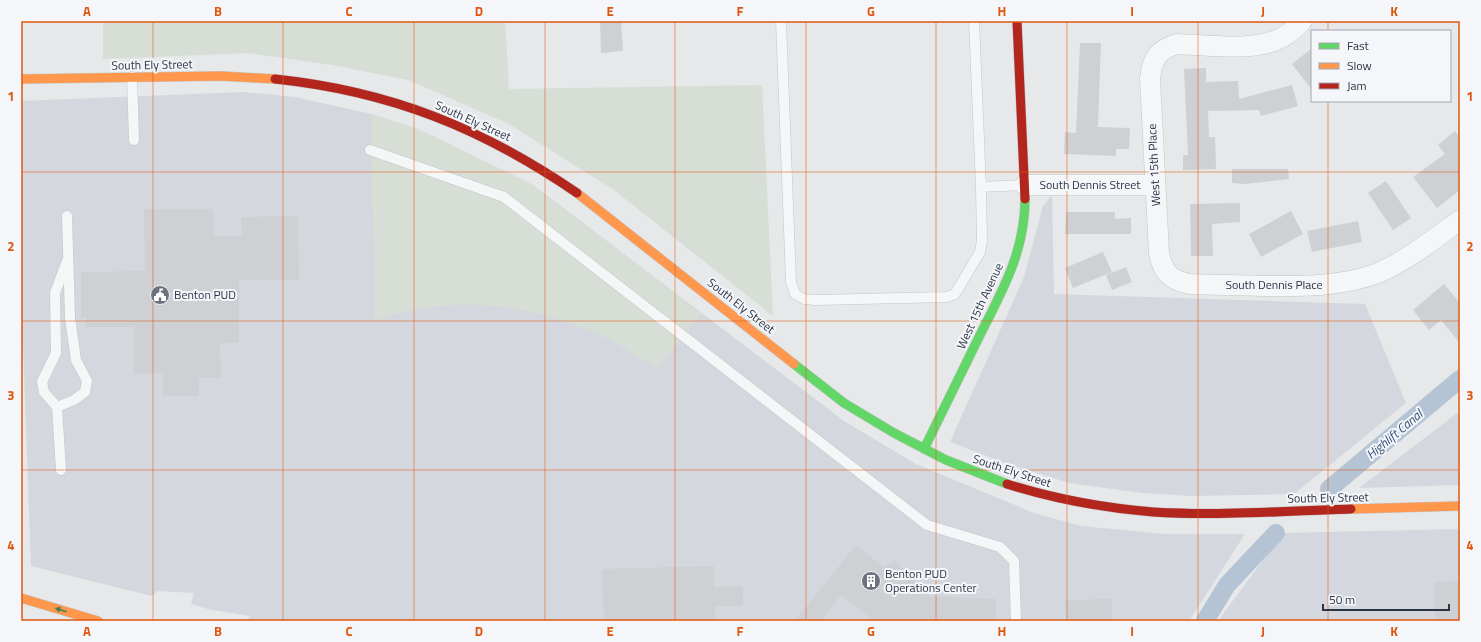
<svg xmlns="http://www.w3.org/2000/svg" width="1481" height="642" font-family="'Titillium Web',sans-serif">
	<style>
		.built { fill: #d4d7dd }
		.green { fill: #d6ded6 }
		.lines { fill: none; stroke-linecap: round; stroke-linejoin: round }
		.canal { stroke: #b4c4d5; stroke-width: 18 }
		.building { fill: #ced0d3 }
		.lane-casing { stroke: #c4c6c8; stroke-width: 11 }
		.street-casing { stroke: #c4c6c8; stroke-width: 21 }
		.fast-casing { stroke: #c4c6c8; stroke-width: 10 }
		.slow-casing { stroke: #c4c6c8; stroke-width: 10 }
		.jam-casing { stroke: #c4c6c8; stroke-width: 10 }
		.lane { stroke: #f5f6f7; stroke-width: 10 }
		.street { stroke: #f5f6f7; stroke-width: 20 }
		.fast { stroke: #63d668; stroke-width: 9 }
		.slow { stroke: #ff974d; stroke-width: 9 }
		.jam { stroke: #b3261e; stroke-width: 9 }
		.oneway { fill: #447d55 }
		.grid { fill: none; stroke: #df570f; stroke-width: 1; stroke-opacity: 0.55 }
		.labels { text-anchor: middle; stroke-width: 4; stroke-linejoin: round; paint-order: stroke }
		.street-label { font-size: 12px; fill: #2b3445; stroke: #f4f6f9 }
		.poi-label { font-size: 12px; fill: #2b3445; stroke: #f4f6f9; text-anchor: start }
		.water-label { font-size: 13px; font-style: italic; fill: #34527a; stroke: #f4f6f9 }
		.neatline { fill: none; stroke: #df570f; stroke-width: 1.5 }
		.grid-label { font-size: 13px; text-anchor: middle; font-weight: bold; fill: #df570f }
	</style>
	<rect width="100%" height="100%" fill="#e6e8ea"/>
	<path class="built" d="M243,92L295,97L371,114L418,129L533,185L844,421L916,464L1034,513L1081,526L1164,534H1245L1189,621H247L250,616L208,609L191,604L194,593L158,591L152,596L31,566L21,291V101Z
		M1052,195L1054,294L1365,304L1406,403L1294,494L1191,496L1142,493L1069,483L1005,463L950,442L1024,277L1043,206Z
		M1460,411V485L1359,488Z
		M1460,529V621H1218L1283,533Z"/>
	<path class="green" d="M103,21H505L509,89L762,85L773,316L614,190L509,124L408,80L332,65L249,53L103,59Z
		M371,114L418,129L533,185L702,314L657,368C641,358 624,347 607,339C530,302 457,294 375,320Z"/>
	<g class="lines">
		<path class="canal" d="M1329,489L1460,379
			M1205,621L1227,585L1276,533"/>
	</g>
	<path class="building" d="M600,21H621L623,51L601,53Z
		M1080,43H1101L1098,127L1130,128L1129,149H1116V156L1064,154L1065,132L1076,133Z
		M1312,48V90L1292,64Z
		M1206,68V82L1238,81L1239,99L1292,85L1298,106L1261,116L1259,110L1208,111L1209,137H1215L1216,169L1183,170V155H1188L1184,69Z
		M1455,131L1460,138V190L1437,208L1413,177L1445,154L1438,145Z
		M1232,169H1288L1289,179L1245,184L1232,183Z
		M1386,181L1411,218L1393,230L1368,193Z
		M1240,203V222L1212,224L1213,256H1191L1190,204Z
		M144,209H213L214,236H242L241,217L298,216L299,280H239V343H220L221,378H199V396H163V373L134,374V327H86V318H81V272L145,271Z
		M1291,211L1303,234L1261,257L1249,234Z
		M1066,212H1115V219L1131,218V234H1065Z
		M1358,221L1362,242L1312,252L1307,231Z
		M1103,252L1112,272L1073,288L1065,268Z
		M1126,267L1132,282L1112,290L1106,275Z
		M1444,284L1460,303V343L1441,320L1429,330L1413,310Z
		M856,545L885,568L894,560L930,596L996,599V621H875L841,595L821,621H795Z
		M714,566V587L743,586V606H715V621H604L602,569Z
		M1457,581V582H1460V621H1435L1434,582Z
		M1112,599V621H1066L1065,600Z"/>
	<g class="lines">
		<g class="lane-casing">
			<path id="lane" d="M781,21L791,282L795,294L804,299L816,300L947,297L955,294L980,252L982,240L981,187L974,21
				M132,77L134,140
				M370,150L504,197L927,525L1000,547L1014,561L1016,621
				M981,187L1025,185
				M57,407L44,392L42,382L56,353L55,293L67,261
				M61,470L57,407L74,400L85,392L87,381L76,360L70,318L67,216"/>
		</g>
		<g class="street-casing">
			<path id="street" d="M1302,21C1296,28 1289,34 1281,38C1254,52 1207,45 1177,44C1157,50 1152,59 1150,79L1159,253C1163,273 1170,280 1190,284C1214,285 1239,285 1263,286C1302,286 1341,287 1378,273C1408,260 1434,239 1460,220
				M1025,185H1155"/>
		</g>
		<g class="fast-casing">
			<path id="fast" d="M794,364L844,403L894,433L946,460L1007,484
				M924,449C942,412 960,376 978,339C1001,293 1025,253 1025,199"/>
		</g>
		<g class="slow-casing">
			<path id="slow" d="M21,79L221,76L275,79
				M577,193L794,364
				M1351,509L1460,506
				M21,598L98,621"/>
		</g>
		<g class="jam-casing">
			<path id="jam" d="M1017,21L1025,199
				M275,79C390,91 482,128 577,193
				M1007,484C1055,499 1104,508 1153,512C1219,516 1286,511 1351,509"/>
		</g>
		<use href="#lane" class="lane"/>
		<use href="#street" class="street"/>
		<use href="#fast" class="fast"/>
		<use href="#slow" class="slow"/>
		<use href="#jam" class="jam"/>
	</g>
	<defs><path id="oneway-solid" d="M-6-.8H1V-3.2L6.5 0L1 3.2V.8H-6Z"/></defs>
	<use class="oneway" href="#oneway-solid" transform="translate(61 610) rotate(-163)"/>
	<path class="grid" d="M153,21V621M283,21V621M414,21V621M545,21V621M675,21V621M806,21V621M936,21V621M1067,21V621M1198,21V621M1328,21V31M1328,101V621M21,172H1460M21,321H1460M21,470H1460"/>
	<defs>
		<g id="civic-disc" transform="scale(1)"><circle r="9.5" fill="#6c737f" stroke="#f4f6f9"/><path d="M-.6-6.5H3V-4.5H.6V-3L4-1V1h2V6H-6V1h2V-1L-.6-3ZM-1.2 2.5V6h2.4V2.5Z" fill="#fff"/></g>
		<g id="building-disc" transform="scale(1)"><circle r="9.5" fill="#6c737f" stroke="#f4f6f9"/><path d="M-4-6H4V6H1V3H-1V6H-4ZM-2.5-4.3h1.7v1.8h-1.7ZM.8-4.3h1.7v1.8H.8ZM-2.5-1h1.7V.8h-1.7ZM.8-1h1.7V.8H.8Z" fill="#fff"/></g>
	</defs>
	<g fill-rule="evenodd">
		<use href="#civic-disc" x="160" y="295"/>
		<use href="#building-disc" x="871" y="581"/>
	</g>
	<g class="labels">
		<g class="street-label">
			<text transform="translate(152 65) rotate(-1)" y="4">South Ely Street</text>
			<text transform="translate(473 121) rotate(24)" y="4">South Ely Street</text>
			<text transform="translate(1154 165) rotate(-93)" y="4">West 15th Place</text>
			<text x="1090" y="189">South Dennis Street</text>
			<text x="1274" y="289">South Dennis Place</text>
			<text transform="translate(741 306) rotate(38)" y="4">South Ely Street</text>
			<text transform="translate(980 306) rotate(-65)" y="4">West 15th Avenue</text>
			<text transform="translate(1012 471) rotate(18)" y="4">South Ely Street</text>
			<text transform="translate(1328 498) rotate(-1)" y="4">South Ely Street</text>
		</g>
		<g class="poi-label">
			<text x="174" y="299">Benton PUD</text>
			<text x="885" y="578">Benton PUD<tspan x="885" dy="14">Operations Center</tspan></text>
		</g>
		<g class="water-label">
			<text transform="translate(1394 434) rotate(-40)" y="5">Highlift Canal</text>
		</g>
	</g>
	<rect width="1481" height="642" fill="none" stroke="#f4f6f9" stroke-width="44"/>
	<rect x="1311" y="30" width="140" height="72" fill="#f4f6f9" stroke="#a4a8b1"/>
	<rect x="1319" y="43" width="20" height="6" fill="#63d668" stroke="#a4a8b1"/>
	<text x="1347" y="50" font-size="12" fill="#2b3445">Fast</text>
	<rect x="1319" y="63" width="20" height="6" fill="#ff974d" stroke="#a4a8b1"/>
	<text x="1347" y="70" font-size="12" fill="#2b3445">Slow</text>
	<rect x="1319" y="83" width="20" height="6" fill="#b3261e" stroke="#a4a8b1"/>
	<text x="1347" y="90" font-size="12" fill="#2b3445">Jam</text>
	<path d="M1323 604v6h126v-6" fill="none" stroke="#2b3445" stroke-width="2"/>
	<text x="1329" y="604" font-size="12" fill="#2b3445" stroke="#f4f6f9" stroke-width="3" paint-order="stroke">50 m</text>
	<rect x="22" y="22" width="1437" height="598" class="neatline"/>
	<g class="grid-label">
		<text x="87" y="16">A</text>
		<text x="218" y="16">B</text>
		<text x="349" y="16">C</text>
		<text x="479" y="16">D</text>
		<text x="610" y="16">E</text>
		<text x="740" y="16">F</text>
		<text x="871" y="16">G</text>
		<text x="1002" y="16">H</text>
		<text x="1132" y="16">I</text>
		<text x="1263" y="16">J</text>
		<text x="1394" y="16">K</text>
		<text x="11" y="101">1</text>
		<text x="1470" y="101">1</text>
		<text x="11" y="251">2</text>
		<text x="1470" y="251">2</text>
		<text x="11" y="400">3</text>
		<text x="1470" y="400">3</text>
		<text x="11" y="550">4</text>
		<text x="1470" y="550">4</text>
		<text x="87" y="636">A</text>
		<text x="218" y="636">B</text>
		<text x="349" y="636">C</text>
		<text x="479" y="636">D</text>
		<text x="610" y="636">E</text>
		<text x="740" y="636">F</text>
		<text x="871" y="636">G</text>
		<text x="1002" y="636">H</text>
		<text x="1132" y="636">I</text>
		<text x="1263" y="636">J</text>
		<text x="1394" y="636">K</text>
	</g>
</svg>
